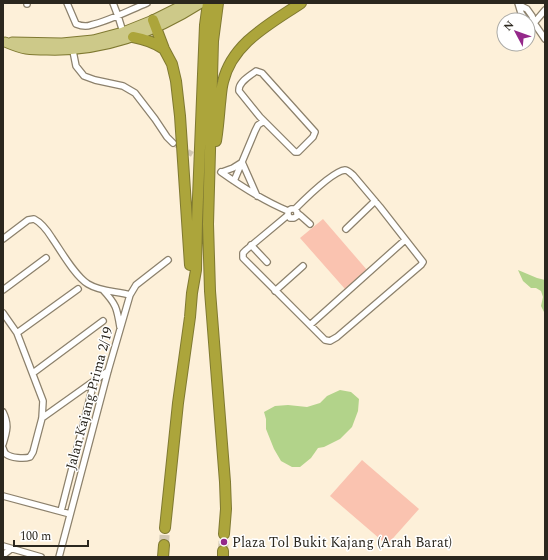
<svg xmlns="http://www.w3.org/2000/svg" width="548" height="560" font-family="Spectral,serif">
	<style>
		.green { fill: #fac3b0 }
		.water { fill: #b2d38a }
		.lines { fill: none; stroke-linecap: round; stroke-linejoin: round }
		.street-tunnel { stroke: #d3c8b4; stroke-width: 5.5; stroke-dasharray: 5.5 3; stroke-linecap: butt }
		.highway-tunnel { stroke: #d3c8b4; stroke-width: 10; stroke-dasharray: 10 5; stroke-linecap: butt }
		.street-casing { stroke: #8c816c; stroke-width: 8 }
		.primary-casing { stroke: #7f7931; stroke-width: 11 }
		.highway-casing { stroke: #7f7931; stroke-width: 12 }
		.street { stroke: #fff; stroke-width: 5.5 }
		.primary { stroke: #cdc989; stroke-width: 9 }
		.highway { stroke: #aca53b; stroke-width: 10 }
		.poi-dot { fill: #94288a; stroke: #fff; stroke-width: 1.5 }
		.labels { text-anchor: middle; stroke-width: 3; stroke-linejoin: round; paint-order: stroke }
		.street-label { font-size: 14px; fill: #2b271e; stroke: #fff }
		.poi-label { font-size: 14px; fill: #2b271e; stroke: #fff; text-anchor: start }
	</style>
	<rect width="100%" height="100%" fill="#fdf0d9"/>
	<path class="green" d="M323,219L367,270L345,289L300,238Z
		M362,460L419,509L387,545L330,496Z"/>
	<path class="water" d="M518,270L537,278L545,280V312H544L541,306L543,297L541,291L536,288H531L523,281Z
		M340,390L351,392L359,399L358,411L352,427L340,439L324,447L318,448L311,458L300,467H292L281,461L274,449L266,429V419L264,412L275,406L288,405L307,407L320,403L327,396Z"/>
	<g class="lines">
		<path class="street-tunnel" d="M173,143L200,159"/>
		<path class="highway-tunnel" d="M164,545L165,528
			M223,551L224,534"/>
		<g class="street-casing">
			<path id="street" d="M27,3V4
				M67,3L76,24C81,26 86,27 91,25C109,21 130,10 147,3
				M113,3L118,16L123,32
				M518,3L521,13L526,20
				M519,5L527,9L532,16L534,23L545,39
				M534,23L545,10
				M72,46L76,66L84,76L95,80L123,86L135,93L155,119L167,137L173,143
				M256,71L262,73L315,132L313,137L298,152H295L260,117L239,91C238,82 250,76 256,71Z
				M242,162L257,196
				M221,172C242,187 264,201 288,211L291,209H295L297,212V216L294,218H290L288,215V213
				M222,172L233,168L241,163
				M234,181L255,131L258,125L264,121
				M297,213L301,216L310,224
				M288,215L246,250L243,253V258L325,340L330,341L337,337L421,265L423,262L380,207L353,175C350,173 348,170 345,170C333,171 304,200 295,209
				M346,229L375,201
				M3,239L28,220L34,219C42,223 47,230 52,238C61,251 75,276 88,284C101,292 116,291 130,295
				M251,245L267,262
				M3,290L46,258
				M103,290C116,304 117,308 120,327
				M275,291L303,266
				M3,313L17,333L43,401L42,418L33,452L30,457C24,459 11,458 6,454C4,452 4,451 3,448
				M310,325L405,240
				M17,333L78,289
				M33,373L103,321
				M3,412C9,424 7,431 3,444
				M42,418L108,371
				M3,496L70,514
				M61,511L94,382
				M3,546L41,557
				M3,555L11,549
				M59,557L108,371L130,295L136,285L168,260"/>
		</g>
		<g class="primary-casing">
			<path id="primary" d="M5,42C12,45 19,48 26,49C33,50 40,50 47,50C103,52 154,33 201,3
				M12,42L62,43L93,40L123,32L153,20L187,3"/>
		</g>
		<g class="highway-casing">
			<path id="highway" d="M218,3L213,41L208,224L210,291L225,482L226,509L224,534
				M153,20L164,49L172,64L176,81L180,116L190,265
				M133,37C144,39 154,42 164,49
				M216,141C218,129 219,116 220,104C221,97 221,89 223,82C232,43 270,24 301,3
				M165,528L178,403L190,317L192,293L196,270L197,222L205,25L208,3
				M163,557L164,545
				M223,557V551"/>
		</g>
		<use href="#street" class="street"/>
		<use href="#primary" class="primary"/>
		<use href="#highway" class="highway"/>
	</g>
	<circle class="poi-dot" cx="224" cy="542" r="4"/>
	<g class="labels">
		<g class="street-label">
			<text transform="translate(89 398) rotate(-75)" y="5">Jalan Kajang Prima 2/19</text>
		</g>
		<g class="poi-label">
			<text x="232" y="547">Plaza Tol Bukit Kajang (Arah Barat)</text>
		</g>
	</g>
	<rect width="548" height="560" fill="none" stroke="#2b271e" stroke-width="8"/>
	<g transform="translate(516 32) rotate(311)"><circle r="19" fill="#ffffff" stroke="#aaa9a5"/>
	<path d="M0-3L7 15L0 10L-7 15Z" fill="#94288a"/>
	<text y="-6" font-size="11" font-weight="bold" text-anchor="middle" fill="#2b271e">N</text>
	</g>
	<path d="M14 540v6h74v-6" fill="none" stroke="#2b271e" stroke-width="2"/>
	<text x="20" y="540" font-size="12" fill="#2b271e" stroke="#ffffff" stroke-width="3" paint-order="stroke">100 m</text>
</svg>
